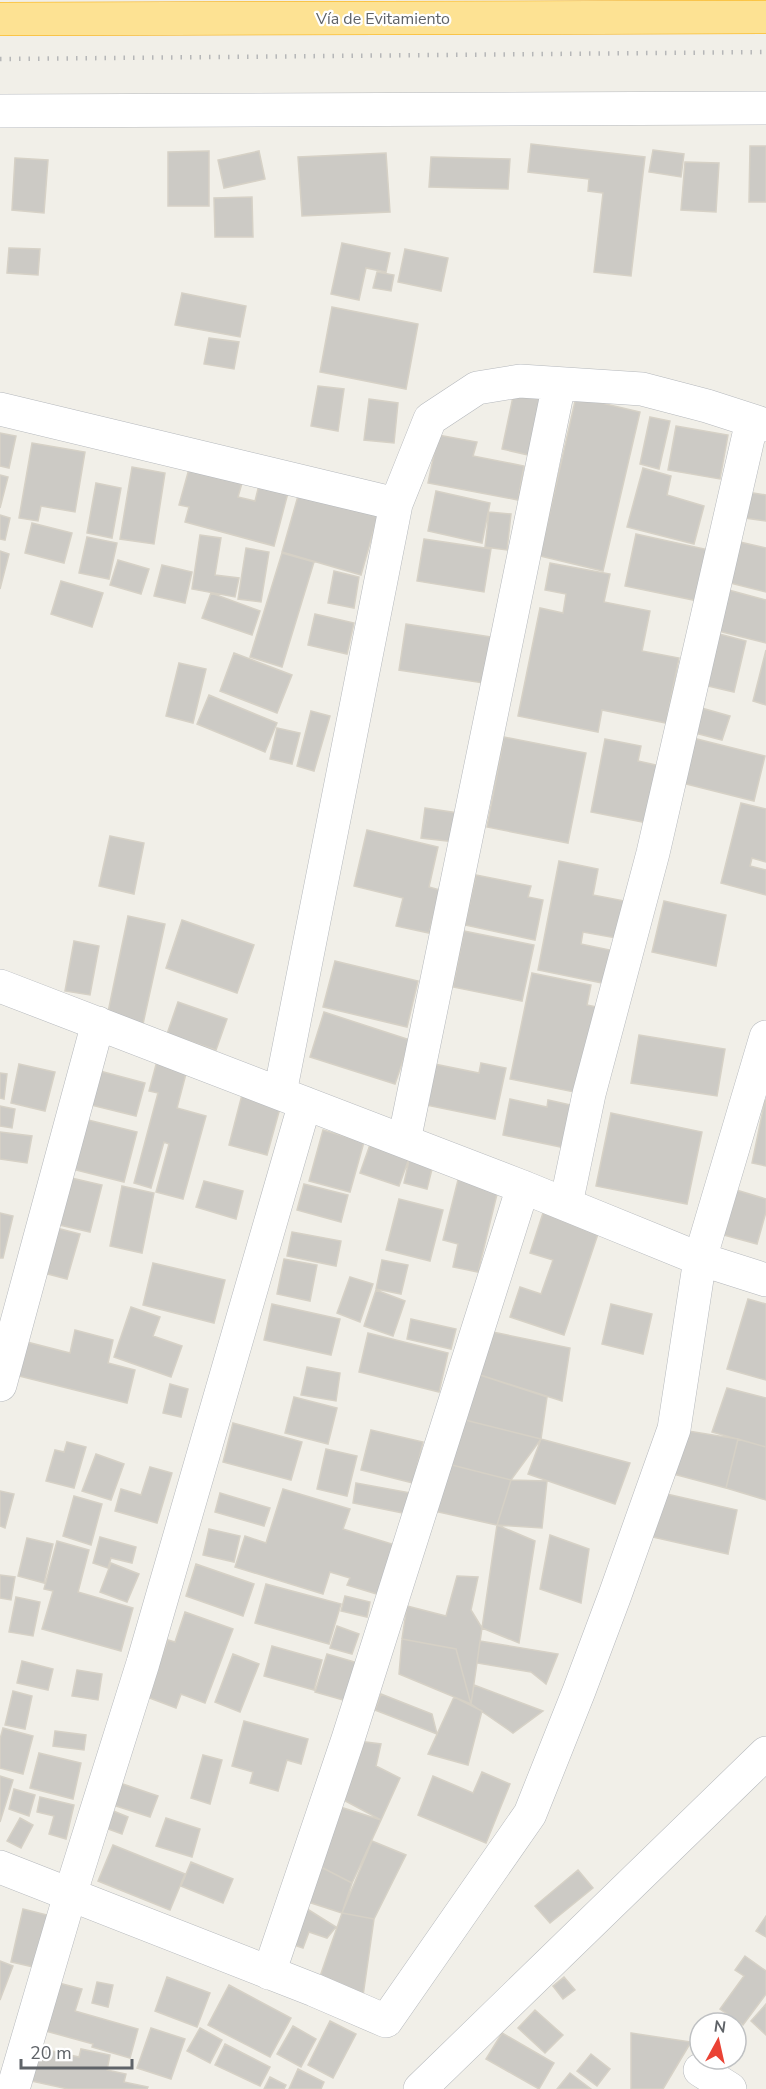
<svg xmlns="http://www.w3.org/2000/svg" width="766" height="2089" font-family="'Nunito Sans',sans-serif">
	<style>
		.building { fill: #cccac5; stroke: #d6d1c6; stroke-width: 1.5 }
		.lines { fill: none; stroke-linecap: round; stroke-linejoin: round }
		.street-casing { stroke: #b5b8bc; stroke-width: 34 }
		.highway-casing { stroke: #f9ab00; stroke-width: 34 }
		.street { stroke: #fff; stroke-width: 33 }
		.highway { stroke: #fde293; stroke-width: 33 }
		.rail { stroke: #b6b7b8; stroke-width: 4.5; stroke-dasharray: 1.5 8; stroke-linecap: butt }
		.labels { text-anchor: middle; stroke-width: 4.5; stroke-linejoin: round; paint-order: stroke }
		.street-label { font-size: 16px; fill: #5f6368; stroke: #fff }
	</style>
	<rect width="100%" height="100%" fill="#f1efe8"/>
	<path class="building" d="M531,144L645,157L631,276L594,272L603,193L588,191L589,179L528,172Z
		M750,146H766V202H749Z
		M653,150L684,154L681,177L649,172Z
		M209,151V206H168V152Z
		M259,151L265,179L224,188L218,160Z
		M386,153L390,212L302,216L298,157Z
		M431,157L510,159L508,189L429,187Z
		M15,158L48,160L44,213L12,210Z
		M685,162L719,163L716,212L681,210Z
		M252,197L253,237H215L214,198Z
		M342,243L390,253L386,272L366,268L359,300L331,294Z
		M9,248L40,249L38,275L7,273Z
		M405,249L448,258L441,291L398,282Z
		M377,272L394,275L391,291L373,288Z
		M182,293L246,306L240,337L175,325Z
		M332,307L418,324L406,389L320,372Z
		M209,338L239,342L234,369L204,364Z
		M318,386L344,389L338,431L311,426Z
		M514,392L549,400L537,457L502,449Z
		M576,397L640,412L603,571L540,556Z
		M369,399L398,403L394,443L364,440Z
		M650,417L670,421L659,469L640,464Z
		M676,426L728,435L720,479L668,470Z
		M0,433L16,436L9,468L0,466Z
		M438,435L477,442L473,456L524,466L518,500L428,483Z
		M32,443L85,452L75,512L41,506L38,521L19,518Z
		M132,467L165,473L154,544L120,539Z
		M643,468L671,476L667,495L704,506L694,544L627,527Z
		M189,469L242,483L238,497L255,501L260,481L289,489L274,546L185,522L189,507L179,505Z
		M0,475L8,477L0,508Z
		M302,482L381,504L361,575L282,552Z
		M96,483L121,488L112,538L87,533Z
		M436,491L490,503L482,543L428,531Z
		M741,491L766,495V521L738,517Z
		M489,512L511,514L507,550L485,547Z
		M0,515L10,518L5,540L0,539Z
		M32,523L72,533L64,563L25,553Z
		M636,534L709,550L698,601L625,586Z
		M200,535L221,538L215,575L239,578L235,597L192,589Z
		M87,537L117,543L109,579L79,573Z
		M424,539L491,549L484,592L417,581Z
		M740,542L766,548V592L730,583Z
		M246,548L269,552L261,602L238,599Z
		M0,551L9,554L0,589Z
		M282,553L314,562L282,667L250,657Z
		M118,560L149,569L141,594L110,585Z
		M550,563L610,574L604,602L650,611L642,651L679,658L666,723L602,710L598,732L518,716L540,608L563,613L566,594L545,590Z
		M162,565L192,572L185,603L154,596Z
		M334,571L359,577L354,608L328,603Z
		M61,581L103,593L92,627L51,614Z
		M725,589L766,600V643L714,630Z
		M211,593L260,611L252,635L202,618Z
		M315,614L354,623L347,654L308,645Z
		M406,624L497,638L490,684L399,670Z
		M708,631L746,641L734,692L695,683Z
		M766,650V705L753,701Z
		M234,653L292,675L277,713L220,691Z
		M179,663L206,669L193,723L166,716Z
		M209,695L277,723L265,752L197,724Z
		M698,707L730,716L722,740L691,732Z
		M311,711L330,716L314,771L297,766Z
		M277,728L300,733L292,764L270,759Z
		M504,737L586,753L568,843L487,827Z
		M693,738L765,756L754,801L682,783Z
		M605,739L641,746L638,761L665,767L653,824L591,812Z
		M741,803L766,809V862L752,858L750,866L766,870V895L721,883Z
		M425,808L458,813L455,842L421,838Z
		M367,830L438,847L429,887L440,890L429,933L396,926L403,898L354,886Z
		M110,836L144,843L134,894L99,886Z
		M559,861L598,869L593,895L635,903L627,940L583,932L581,944L624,953L617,986L538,970Z
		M476,875L531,886L528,897L543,900L535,940L465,925Z
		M664,901L726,915L716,966L652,952Z
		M128,916L165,924L143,1024L107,1017Z
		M182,920L254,945L237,993L166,968Z
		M464,931L534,945L522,1001L453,987Z
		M74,941L99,946L90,995L65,991Z
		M335,961L418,981L407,1027L323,1007Z
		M532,973L591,985L587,1005L611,1010L579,1093L510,1079Z
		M178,1002L227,1019L216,1050L167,1034Z
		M324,1012L410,1040L395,1084L310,1057Z
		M639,1035L725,1049L717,1096L631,1083Z
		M157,1061L187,1070L177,1108L206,1116L183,1199L156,1192L169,1144L164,1142L151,1188L134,1183L158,1093L149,1091Z
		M481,1063L506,1068L495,1119L426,1105L434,1064L479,1073Z
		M19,1064L55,1072L45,1111L11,1103Z
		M100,1071L145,1083L136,1116L91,1105Z
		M0,1073L7,1074L4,1099L0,1098Z
		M243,1091L282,1101L267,1155L229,1145Z
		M510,1099L547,1107L548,1100L584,1108L575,1150L503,1135Z
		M765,1100H766V1166L752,1163Z
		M0,1106L15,1109L12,1128L0,1126Z
		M611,1113L702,1132L687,1204L596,1186Z
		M80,1118L137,1132L124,1182L68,1168Z
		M323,1130L364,1142L350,1192L309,1181Z
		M0,1132L32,1136L27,1163L0,1159Z
		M372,1139L411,1153L399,1186L360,1173Z
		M409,1160L433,1165L427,1189L404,1183Z
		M67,1177L102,1185L90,1232L55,1224Z
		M458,1180L498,1190L478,1272L453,1267L458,1244L443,1240Z
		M204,1181L243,1191L236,1219L196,1207Z
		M304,1184L348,1195L341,1222L297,1210Z
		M122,1186L154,1193L142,1253L110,1246Z
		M733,1189L766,1199V1212L757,1244L720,1234Z
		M399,1199L443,1210L430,1261L386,1250Z
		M0,1213L13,1216L3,1258H0Z
		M543,1213L599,1231L564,1335L510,1317L520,1287L541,1294L553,1260L530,1253Z
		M49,1226L80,1234L67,1279L36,1271Z
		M292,1232L341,1241L336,1266L287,1256Z
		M284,1259L317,1265L310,1301L277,1294Z
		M382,1260L408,1265L401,1294L376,1289Z
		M153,1263L225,1280L214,1323L143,1305Z
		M350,1277L373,1284L360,1322L337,1313Z
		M376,1290L405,1301L393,1336L364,1326Z
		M748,1299L766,1304V1380L727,1369Z
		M272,1304L340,1319L331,1355L264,1340Z
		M611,1304L652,1314L643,1354L602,1344Z
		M131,1307L160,1317L153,1336L182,1346L171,1377L114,1357Z
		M411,1319L456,1329L451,1349L407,1339Z
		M75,1330L113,1340L108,1363L135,1370L127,1403L15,1375L23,1341L70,1353Z
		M483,1330L570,1348L562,1401L474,1373Z
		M368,1333L448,1353L439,1392L359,1372Z
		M307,1367L340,1373L336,1401L301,1395Z
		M474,1373L547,1397L541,1439L461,1419Z
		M170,1384L188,1389L181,1417L163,1413Z
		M727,1388L766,1398V1447L712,1432Z
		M294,1397L337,1408L328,1444L285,1433Z
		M461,1419L541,1439L511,1480L440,1462Z
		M233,1423L302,1442L291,1480L223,1462Z
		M676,1429L738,1439L726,1488L662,1471Z
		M371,1430L423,1442L413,1483L361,1470Z
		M541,1439L630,1463L615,1504L528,1474Z
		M738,1439L766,1447V1500L726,1488Z
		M67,1442L86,1447L74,1488L46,1481L55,1450L64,1452Z
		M326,1449L357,1456L347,1496L317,1489Z
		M96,1454L124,1464L111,1500L82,1491Z
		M440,1462L511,1480L497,1525L425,1509Z
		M150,1467L172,1473L157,1523L115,1511L121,1489L141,1495Z
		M511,1480L547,1481L542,1528L497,1525Z
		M356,1483L411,1493L408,1514L353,1503Z
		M283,1489L350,1509L343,1529L395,1545L380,1595L347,1585L350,1578L330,1572L323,1594L235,1567L245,1536L266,1543Z
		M0,1491L14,1494L5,1528L0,1526Z
		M658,1492L737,1510L728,1554L648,1536Z
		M220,1493L270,1508L264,1526L215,1512Z
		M74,1496L102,1504L91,1545L63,1536Z
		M497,1525L535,1541L519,1643L482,1628Z
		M209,1529L240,1536L234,1562L203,1555Z
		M550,1535L589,1549L581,1603L540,1589Z
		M100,1537L136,1547L132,1563L111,1558L108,1568L93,1563Z
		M27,1538L53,1544L44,1583L18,1576Z
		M57,1541L89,1550L78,1592L133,1608L121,1651L42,1629L53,1591L44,1589Z
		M111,1563L139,1574L127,1602L100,1592Z
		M196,1564L254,1584L243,1616L186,1596Z
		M0,1575L15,1577L11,1600L0,1598Z
		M457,1576L478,1577L471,1610L482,1628L471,1704L456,1649L402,1639L407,1606L446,1616Z
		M266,1584L341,1604L329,1644L255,1623Z
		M345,1596L370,1602L367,1617L341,1611Z
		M16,1597L40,1602L33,1636L9,1632Z
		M185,1612L233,1629L205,1703L181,1694L176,1708L147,1697L168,1640L175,1642Z
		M337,1626L359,1634L352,1654L330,1648Z
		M402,1639L456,1649L471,1704L399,1674Z
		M480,1641L558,1654L546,1684L531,1672L477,1663Z
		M272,1646L322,1660L314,1690L264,1676Z
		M233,1654L259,1664L240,1712L215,1702Z
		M327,1654L358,1663L347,1701L315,1692Z
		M22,1661L53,1669L48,1690L17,1683Z
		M77,1670L102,1674L98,1700L72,1696Z
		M474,1685L543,1711L513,1733L471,1704Z
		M13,1691L32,1696L25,1729L5,1725Z
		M381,1694L432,1714L437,1734L375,1710Z
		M454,1697L482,1711L468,1765L428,1754Z
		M244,1721L308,1739L301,1764L287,1760L278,1791L250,1783L253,1772L232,1766Z
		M3,1728L33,1736L23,1774L0,1768V1739Z
		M55,1731L86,1735L84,1750L53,1746Z
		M350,1740L381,1744L376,1766L400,1778L381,1820L338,1797Z
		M39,1753L81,1763L73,1799L30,1788Z
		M203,1755L222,1760L210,1804L191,1798Z
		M482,1772L510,1784L486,1843L418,1815L433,1776L473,1793Z
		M0,1776L13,1780L0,1822Z
		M117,1782L158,1796L150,1817L110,1804Z
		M14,1789L35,1795L29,1816L9,1809Z
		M40,1797L74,1805L66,1839L49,1834L54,1816L37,1812Z
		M331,1804L381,1820L352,1883L317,1865Z
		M106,1808L128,1817L122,1834L100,1826Z
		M20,1818L33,1825L21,1848L7,1841Z
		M166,1818L200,1829L192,1857L156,1846Z
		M372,1841L406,1855L374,1919L342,1913Z
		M113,1845L185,1874L170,1910L98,1881Z
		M191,1862L233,1879L223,1903L181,1886Z
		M317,1865L352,1883L342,1913L296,1898Z
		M578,1870L593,1888L550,1923L535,1906Z
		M296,1902L336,1927L327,1938L309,1932L303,1948L282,1941Z
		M23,1909L51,1916L38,1968L11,1962Z
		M342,1913L374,1919L363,1996L316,1988Z
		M766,1916V1937L756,1931Z
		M745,1956L766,1971V1994L743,2025L720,2009L744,1976L735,1970Z
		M0,1961L13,1966L0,2000Z
		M167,1977L210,1993L197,2027L155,2011Z
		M564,1977L575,1990L563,1999L553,1986Z
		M55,1982L82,1989L75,2011L138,2029L130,2058L92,2047L93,2044L42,2030Z
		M97,1982L113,1985L108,2007L92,2003Z
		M229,1985L291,2018L270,2057L208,2025Z
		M766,2004V2035L751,2021Z
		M535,2010L563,2035L545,2053L518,2028Z
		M330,2021L356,2034L333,2078L308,2065Z
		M293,2026L316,2039L301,2067L277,2054Z
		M151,2028L185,2039L171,2079L137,2068Z
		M200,2028L222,2040L210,2063L187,2051Z
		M502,2033L554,2063L539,2089L486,2059Z
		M631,2033L691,2042L663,2089H631Z
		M225,2044L270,2067L260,2086L215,2065Z
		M39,2048L79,2057L81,2049L110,2055L107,2070L126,2074L124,2082L148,2087L147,2089H68L31,2081Z
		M591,2054L610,2069L597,2086L577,2071Z
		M298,2069L324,2082L321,2089H289Z
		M570,2073L591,2089H557Z
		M270,2077L286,2085L284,2089H264Z"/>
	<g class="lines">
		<g class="street-casing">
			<path id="street" d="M0,111L766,108
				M0,409L396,504L280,1093
				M396,504L430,419L477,388L520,381L642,389L707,406L766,425
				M0,986L523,1187L700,1259L766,1280
				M404,1141L559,384
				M566,1204L589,1094L653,853L752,421
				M0,1385L98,1023
				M0,1867L314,1990L386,2021L530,1814L579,1691L615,1595L674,1429L700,1259L766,1037
				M269,1973L348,1739L523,1187
				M700,2070L730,2089
				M13,2089L70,1895L143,1663L305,1103
				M420,2089L766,1753"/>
		</g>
		<g class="highway-casing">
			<path id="highway" d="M0,19L766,17"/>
		</g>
		<use href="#street" class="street"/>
		<use href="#highway" class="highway"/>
		<path class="rail" d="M0,59L766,52"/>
	</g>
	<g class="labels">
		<g class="street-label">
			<text x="383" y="24">Vía de Evitamiento</text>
		</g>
	</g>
	<g transform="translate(718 2041) rotate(8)"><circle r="28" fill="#ffffff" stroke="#bfc1c3" stroke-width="1.5"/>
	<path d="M0-4.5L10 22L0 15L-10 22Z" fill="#ea4335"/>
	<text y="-9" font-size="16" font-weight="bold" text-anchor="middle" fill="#5f6368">N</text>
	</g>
	<path d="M21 2059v9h111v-9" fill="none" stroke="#5f6368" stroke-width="3"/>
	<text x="30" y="2059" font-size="18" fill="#5f6368" stroke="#ffffff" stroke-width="4.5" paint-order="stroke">20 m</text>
</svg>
